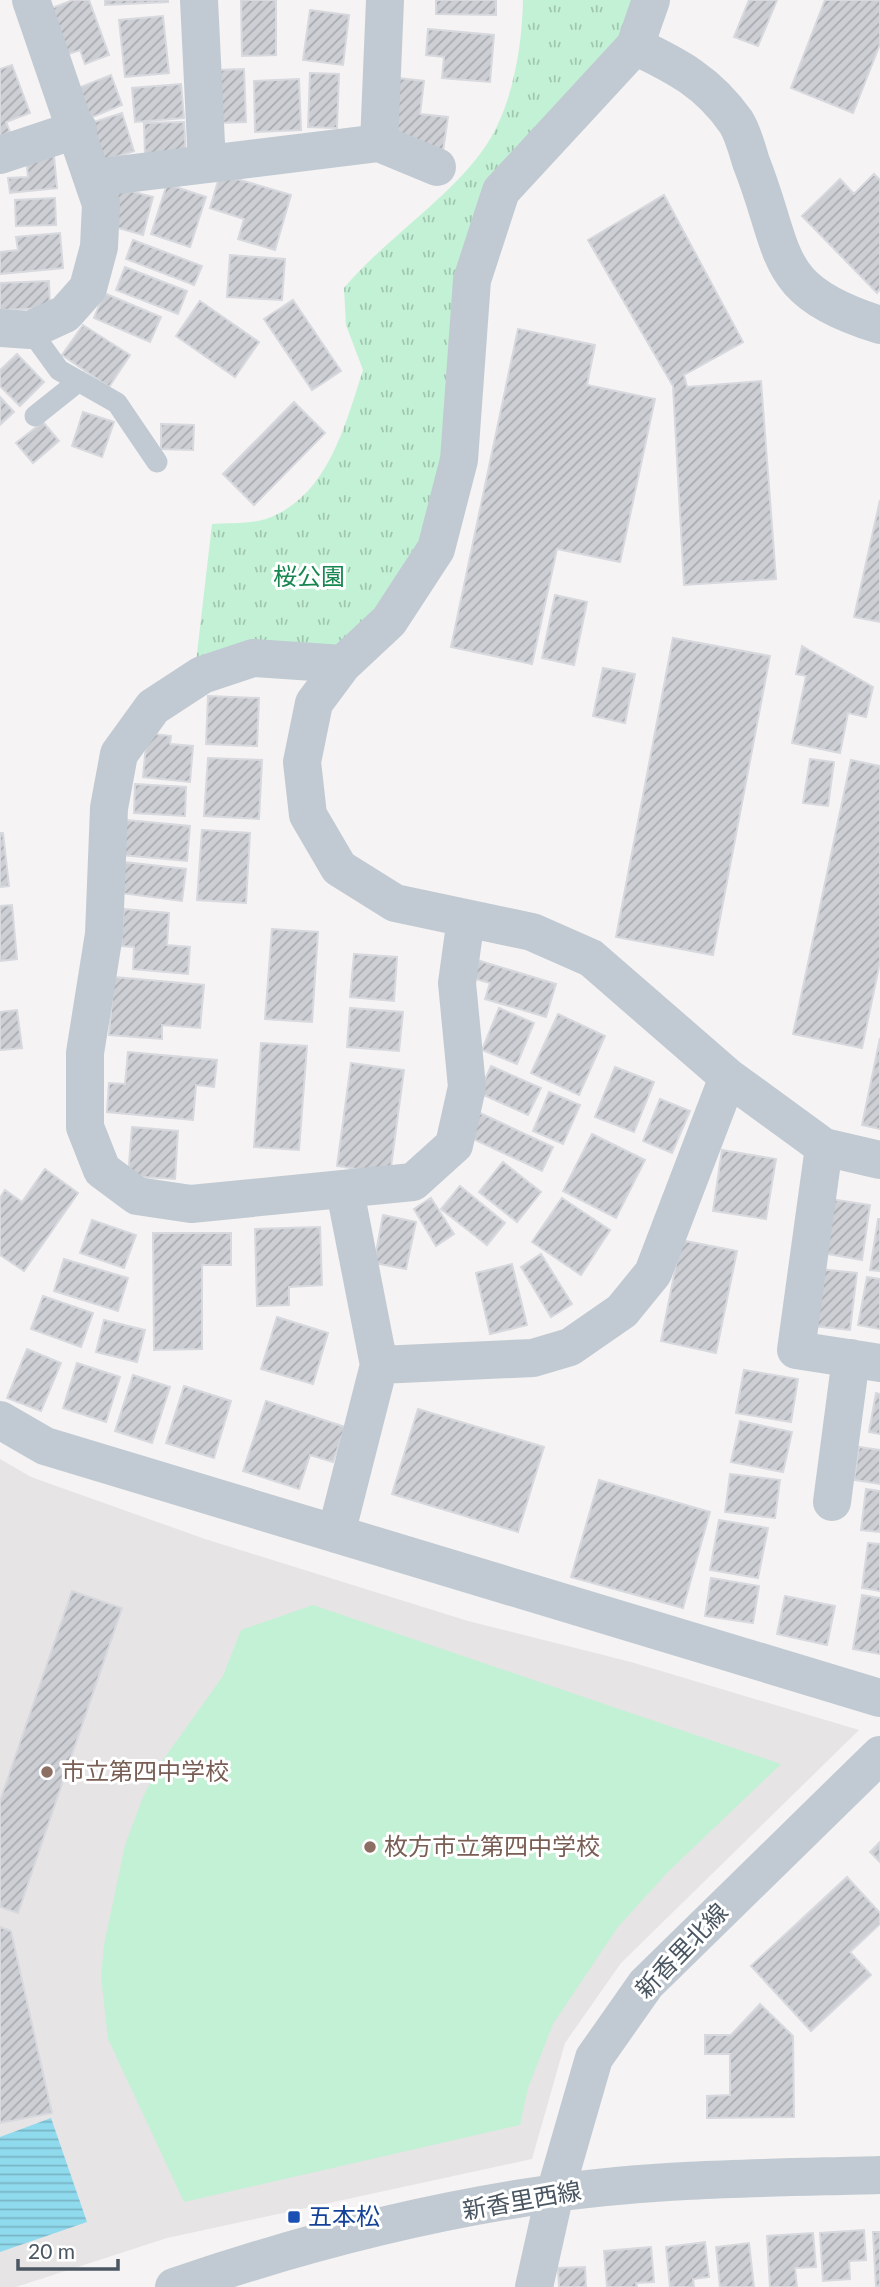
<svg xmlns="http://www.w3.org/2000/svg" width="880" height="2287" font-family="Lato,'Noto Sans JP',sans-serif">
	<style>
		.education { fill: #e6e4e5 }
		.grass { fill: url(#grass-tufts) }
		.pitch { fill: #c3f1d5 }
		.water { fill: url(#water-rules) }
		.building { fill: url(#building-hatch); stroke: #d7d9de; stroke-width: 2 }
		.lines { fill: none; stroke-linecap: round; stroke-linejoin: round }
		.service { stroke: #c1cad2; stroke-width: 21 }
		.minor { stroke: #c1cad2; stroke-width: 38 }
		.tertiary { stroke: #c1cad2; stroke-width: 38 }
		.education-dot { fill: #8d6e63; stroke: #fff; stroke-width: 2.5 }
		.transit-dot { fill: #1a4fb4; stroke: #fff; stroke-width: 2.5 }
		.labels { text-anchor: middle; stroke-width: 6; stroke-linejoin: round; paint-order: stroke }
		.park-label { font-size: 24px; fill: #17864f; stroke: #fff }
		.education-label { font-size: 24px; fill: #785e54; stroke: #fff; text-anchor: start }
		.street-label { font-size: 24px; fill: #4a5661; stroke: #fff }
		.transit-label { font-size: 24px; fill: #164399; stroke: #fff; text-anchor: start }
	</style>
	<defs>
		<pattern id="grass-tufts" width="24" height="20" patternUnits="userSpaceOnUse" patternTransform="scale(1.75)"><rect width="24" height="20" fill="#c3f1d5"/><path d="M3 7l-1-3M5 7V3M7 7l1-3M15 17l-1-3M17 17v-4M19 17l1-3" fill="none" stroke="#a0c6b0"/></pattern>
		<pattern id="water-rules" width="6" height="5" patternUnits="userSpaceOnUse" patternTransform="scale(1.75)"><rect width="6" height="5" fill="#90daee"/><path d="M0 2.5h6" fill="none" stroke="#78b4c4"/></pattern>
		<pattern id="building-hatch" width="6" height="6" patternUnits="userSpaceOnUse" patternTransform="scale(1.75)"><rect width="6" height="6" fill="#cdcfd5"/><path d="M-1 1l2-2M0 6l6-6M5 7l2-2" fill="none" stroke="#a8abb0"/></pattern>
	</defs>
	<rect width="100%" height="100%" fill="#f5f3f3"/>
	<path class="education" d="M0,1459L31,1477L205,1539L468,1621L631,1662L859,1730L621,1963L565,2043L532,2159L167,2238L16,2287H0Z"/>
	<path class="grass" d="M523,0H635L622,37L487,183L443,458L421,543L377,611L336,652L196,662L212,524C228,523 250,524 266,519C328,497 345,425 363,370L346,325L344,288C386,238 453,196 487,144C513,104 522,47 523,0Z"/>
	<path class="pitch" d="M313,1605L781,1764L667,1873L618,1927L553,2024L528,2088L520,2125L184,2202L108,2039L101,1977L104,1945L125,1845L143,1797L158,1767L223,1676L241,1630Z"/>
	<path class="water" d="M51,2118L87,2222L0,2252V2137Z"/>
	<path class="building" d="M73,0H89L109,55L85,64L80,50L60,57L44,11Z
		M105,0H168V2L105,5Z
		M241,0H276V55L242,56Z
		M436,0H496V15L436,14Z
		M749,0H777L758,46L734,37Z
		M825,0H880V44L853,113L791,88Z
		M310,10L349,15L343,65L303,60Z
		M163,16L169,73L125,77L119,20Z
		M428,29L494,35L490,82L442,78L444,57L426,55Z
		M12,65L30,113L6,122L10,132L0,136V69Z
		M244,69L246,122L218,123L216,70Z
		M310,73L339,74L337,128L308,127Z
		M111,75L122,105L85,120L73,90Z
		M398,78L424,81L420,114L448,117L443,151L389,143Z
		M299,79L301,130L255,132L254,81Z
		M181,84L184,118L135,122L132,88Z
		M122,113L134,151L97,163L85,125Z
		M184,122L186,154L145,156L144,123Z
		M54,156L57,188L10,193L8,178L28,177L26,159Z
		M220,174L291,195L275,250L238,239L244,219L210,208Z
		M874,174L880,180V289L877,293L802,216L840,179L854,194Z
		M167,184L206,197L190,247L151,234Z
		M119,188L153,197L143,235L108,225Z
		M664,195L743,342L684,375L687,387L761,381L776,579L684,585L673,386L588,240Z
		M55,198L56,225L16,226L15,200Z
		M60,233L63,268L0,274V252L18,250L16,237Z
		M133,240L202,266L194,285L126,259Z
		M230,255L285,259L282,300L227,297Z
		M125,267L187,291L178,314L116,290Z
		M49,281L50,308L0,310V283Z
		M104,293L161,317L150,342L94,318Z
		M293,300L341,371L312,390L264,319Z
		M200,301L259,342L235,377L176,336Z
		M83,325L130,355L109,387L62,355Z
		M518,329L595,345L587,385L655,399L620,562L557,549L532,664L451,647Z
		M17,354L44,382L20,406L0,386V370Z
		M0,397L14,412L0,425Z
		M294,402L325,433L254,505L223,474Z
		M83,412L114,422L102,457L72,446Z
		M43,422L59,441L33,463L16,443Z
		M161,424L194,425L193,450L161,449Z
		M880,500V622L854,617Z
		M555,595L587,602L574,665L542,658Z
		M673,638L770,656L713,955L616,937Z
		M802,646L873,687L866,717L848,713L840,753L792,743L806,676L796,674Z
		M603,668L635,674L625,723L593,716Z
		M208,696L259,698L257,746L206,744Z
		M147,733L171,736L170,744L193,746L190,782L143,777Z
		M208,758L262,760L259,819L204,816Z
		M810,759L834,762L828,806L803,803Z
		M851,760L880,766V962L862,1048L793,1034Z
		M135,784L186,787L185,816L134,813Z
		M126,820L190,826L187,861L122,855Z
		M202,830L250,833L246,903L197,900Z
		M0,833H3L9,886L0,887Z
		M124,862L186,869L182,901L120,893Z
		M12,905L17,959L0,961V906Z
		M124,909L169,913L167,945L190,947L188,974L133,969L134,947L121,946Z
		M272,929L318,932L312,1022L265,1019Z
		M354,954L397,957L394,1001L350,997Z
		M477,960L556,984L546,1017L485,999L490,983L472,978Z
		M114,977L204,985L200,1028L162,1025V1039L109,1035Z
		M350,1008L403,1012L399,1051L347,1047Z
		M499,1008L534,1023L517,1064L482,1050Z
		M17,1010L22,1048L0,1050V1012Z
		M558,1014L605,1036L579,1095L531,1073Z
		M880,1038V1129L862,1125Z
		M261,1043L307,1046L299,1150L254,1147Z
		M128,1052L217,1060L214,1087L196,1085L193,1120L107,1112L109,1083L125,1084Z
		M351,1063L404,1070L390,1174L337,1166Z
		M491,1066L541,1088L528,1115L479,1093Z
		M615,1067L654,1082L634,1132L595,1117Z
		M549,1092L580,1105L563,1144L533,1131Z
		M660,1099L690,1111L672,1153L643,1141Z
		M480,1113L553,1147L542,1171L469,1137Z
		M132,1127L178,1131L175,1179L128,1176Z
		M592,1134L645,1160L616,1218L563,1191Z
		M722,1150L776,1159L766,1219L713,1211Z
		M503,1162L541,1192L517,1222L479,1192Z
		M45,1169L78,1193L24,1271L0,1255V1198L5,1190L22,1202Z
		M460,1186L505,1223L487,1245L441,1209Z
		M431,1198L454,1234L436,1246L414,1209Z
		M562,1198L610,1230L581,1275L532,1242Z
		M830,1199L870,1205L862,1260L822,1253Z
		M383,1215L416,1222L406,1269L374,1263Z
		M878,1219H880V1271L870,1270Z
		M92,1220L136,1235L124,1268L80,1253Z
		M320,1227L322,1285L289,1287V1305L257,1306L255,1229Z
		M153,1233H231V1265H202V1349L154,1350Z
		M681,1240L737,1251L716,1353L661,1341Z
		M541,1254L572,1304L551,1317L521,1267Z
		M64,1259L128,1278L118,1311L54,1291Z
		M512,1264L527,1325L490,1334L476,1273Z
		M820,1269L857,1273L850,1330L813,1326Z
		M867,1277L880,1279V1329L858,1325Z
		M43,1296L93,1313L81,1347L31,1329Z
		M277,1317L328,1333L313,1384L261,1369Z
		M104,1320L145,1330L137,1362L96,1352Z
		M27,1349L61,1363L41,1411L7,1398Z
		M77,1363L120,1377L106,1422L63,1408Z
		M744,1370L798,1379L791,1422L736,1413Z
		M133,1375L170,1387L152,1443L115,1431Z
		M184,1386L231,1401L214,1458L166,1443Z
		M876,1393L880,1394V1434L869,1432Z
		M266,1401L345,1427L333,1462L310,1455L299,1489L243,1471Z
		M418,1409L544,1447L518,1532L392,1494Z
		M740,1421L792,1432L783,1472L731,1462Z
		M859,1447L880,1450V1484L854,1480Z
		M730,1474L780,1480L775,1518L725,1512Z
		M599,1480L710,1512L683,1608L571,1577Z
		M866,1489L880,1491V1532L861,1530Z
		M719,1520L768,1528L758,1578L710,1570Z
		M868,1543L880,1544V1591L862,1588Z
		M711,1578L759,1586L753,1623L705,1616Z
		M72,1591L122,1608L18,1913L0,1907V1801Z
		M862,1595L880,1598V1654L853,1649Z
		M785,1596L835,1606L827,1645L777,1634Z
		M880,1842V1862L870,1852Z
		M847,1877L880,1913V1924L850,1952L871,1975L811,2031L751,1966Z
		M0,1927L11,1931L52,2113L0,2123Z
		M760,2004L793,2036L794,2117L707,2118V2096L730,2095V2054H705V2035H731Z
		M864,2230L866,2260L849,2261L850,2279L823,2281L820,2233Z
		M873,2232H880V2286L876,2287Z
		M813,2233L816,2267L795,2268L797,2287H770L767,2236Z
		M705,2242L709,2277L693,2279L694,2287H670L666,2247Z
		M749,2243L754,2287H720L716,2247Z
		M651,2247L654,2282L636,2283L637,2287H607L604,2251Z
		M585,2267L586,2287H559L558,2268Z"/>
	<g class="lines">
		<path class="service" d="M30,330L59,370L117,403L157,462
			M35,416L79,381"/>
		<path class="minor" d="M199,0L207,164
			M651,0L635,46L501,191L472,280L459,460L436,549L389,621L343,664L314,703L302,762L308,815L339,868L395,903L532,932L591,958L728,1077L824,1147L880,1160
			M635,46C677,66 708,82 736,122C743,133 747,149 751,162C788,255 769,290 880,325
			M379,143L385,0
			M0,155L78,129
			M93,178L379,143L437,167
			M0,328L30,330L65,314L88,288L99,247L101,204L31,0
			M343,664L253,658L202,675L153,707L119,754L109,808L104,934L85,1053V1127L102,1170L137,1196L191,1204L413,1182L454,1145L467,1087L457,983L466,918
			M824,1147L796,1350L880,1363
			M379,1365L533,1358L570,1347L622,1311L653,1273L728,1077
			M0,1420L45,1446L880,1698
			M832,1502L851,1358
			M336,1534L379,1365L345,1191"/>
		<path class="tertiary" d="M174,2287C296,2245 427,2211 556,2193C663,2178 772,2178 880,2175
			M534,2287L555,2193L594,2058L646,1984L880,1755"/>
	</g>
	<g class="education-dot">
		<circle cx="47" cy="1772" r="7"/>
		<circle cx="370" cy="1847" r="7"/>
	</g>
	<rect class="transit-dot" x="287" y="2210" width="14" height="14" rx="3.5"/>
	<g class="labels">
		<g class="park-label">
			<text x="309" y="585">桜公園</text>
		</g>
		<g class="education-label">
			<text x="61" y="1780">市立第四中学校</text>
			<text x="384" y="1855">枚方市立第四中学校</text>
		</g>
		<g class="street-label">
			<text transform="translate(682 1951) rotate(-46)" y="8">新香里北線</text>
			<text transform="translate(522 2201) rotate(-10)" y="8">新香里西線</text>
		</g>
		<g class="transit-label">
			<text x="308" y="2225">五本松</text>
		</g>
	</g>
	<path d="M18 2259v10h100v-10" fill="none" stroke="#4a5661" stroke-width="3.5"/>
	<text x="28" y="2259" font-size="21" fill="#4a5661" stroke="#ffffff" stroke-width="5" paint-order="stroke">20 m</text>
</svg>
